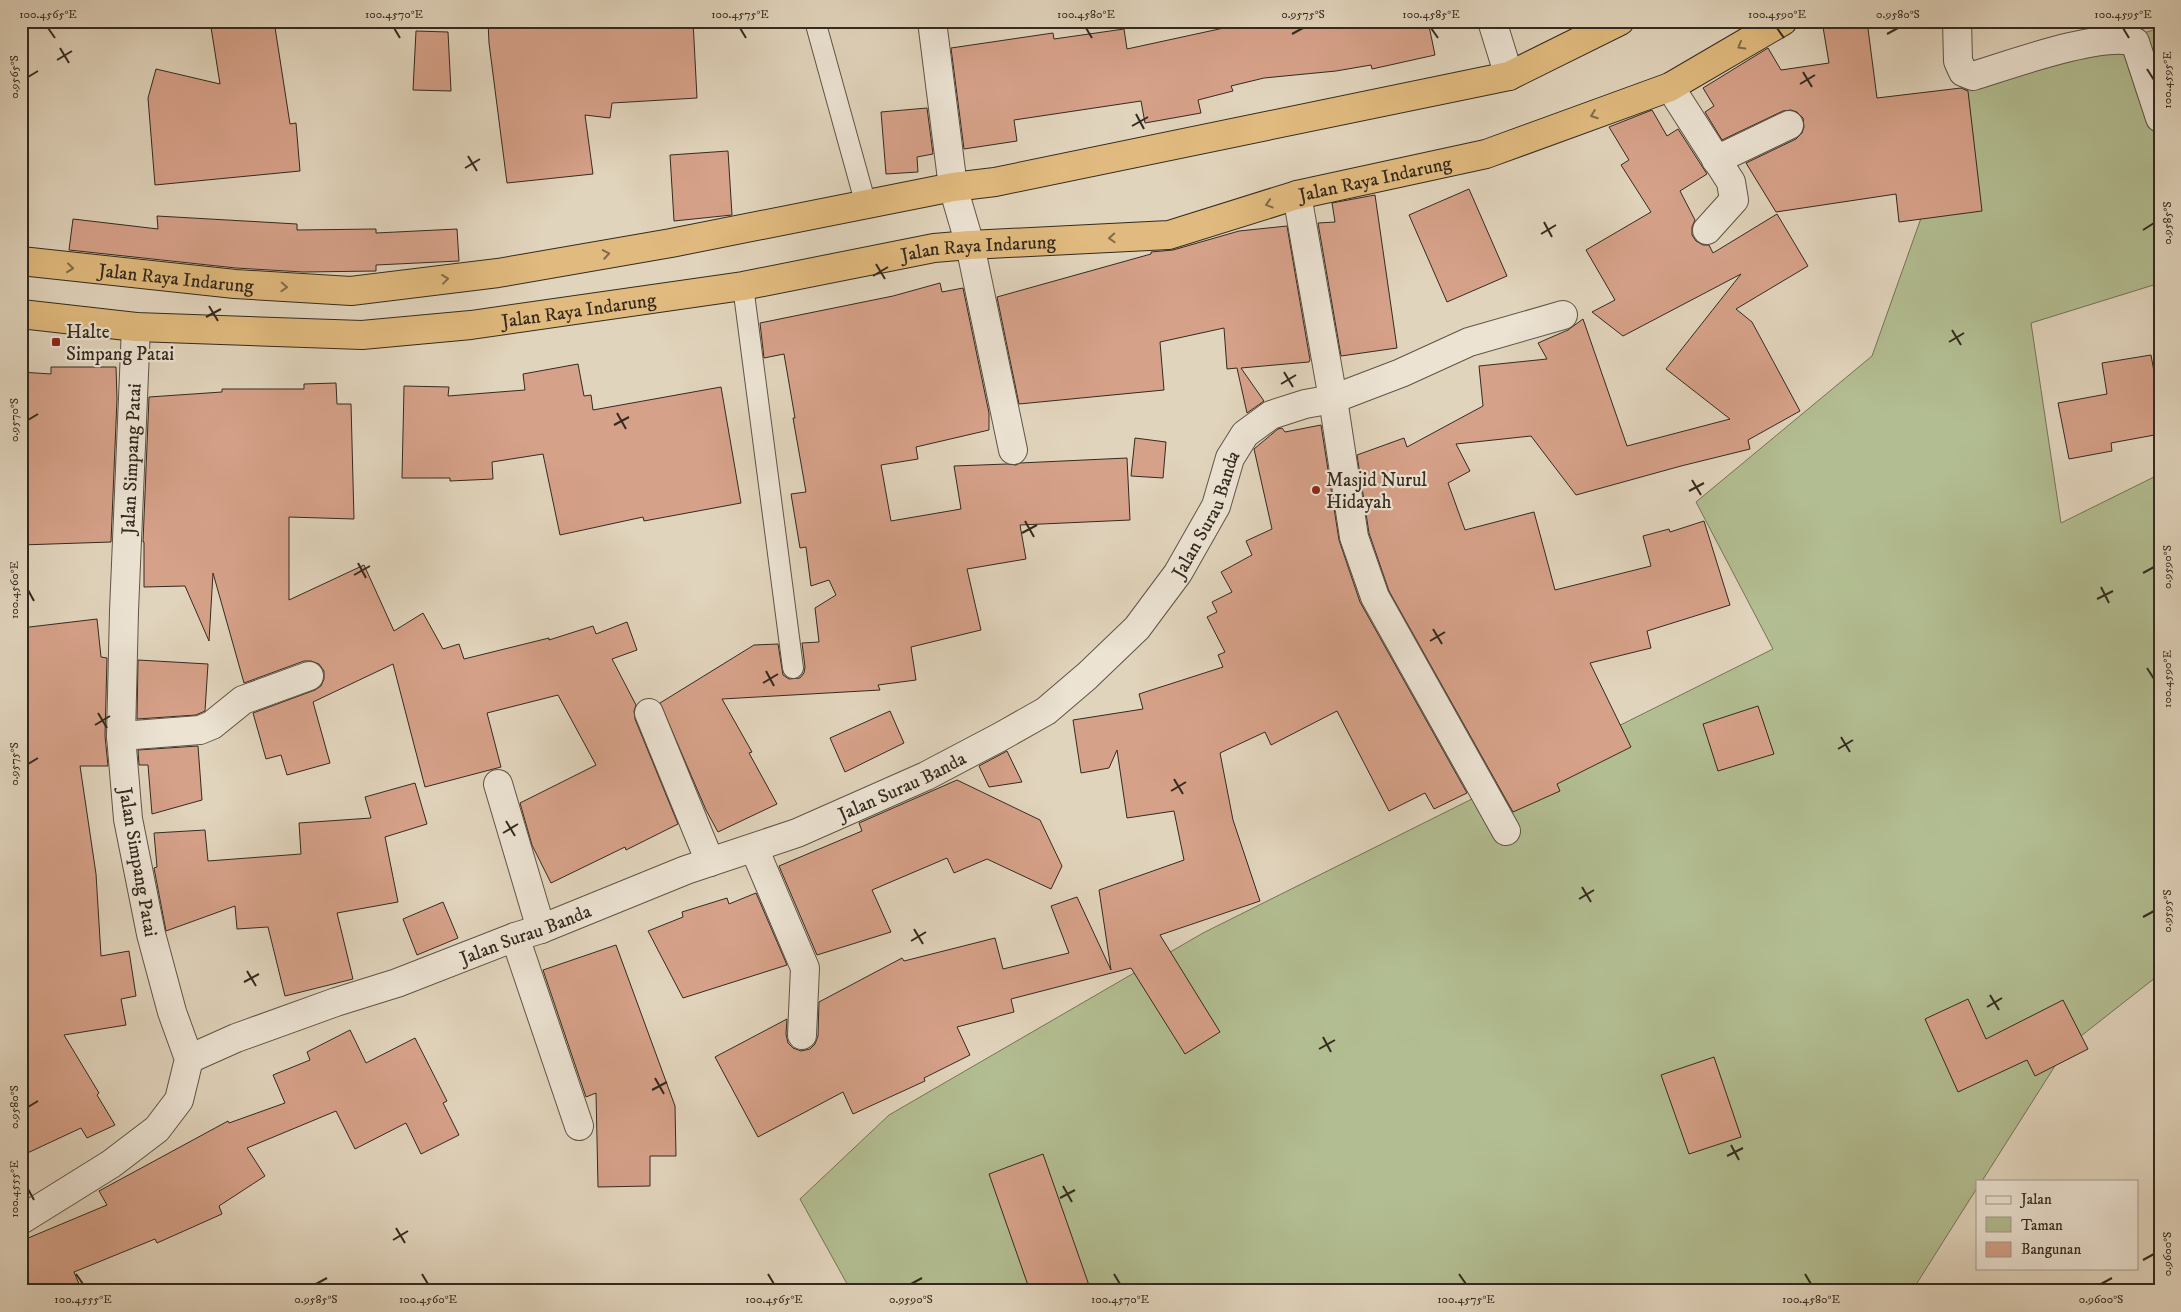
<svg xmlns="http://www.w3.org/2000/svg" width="2181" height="1312" font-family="'IM FELL DW Pica',serif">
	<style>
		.green { fill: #b2bd91; stroke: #737458 }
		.building { fill: #d6a189; stroke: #342a1f }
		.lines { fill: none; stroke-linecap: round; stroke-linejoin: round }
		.service-casing { stroke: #5f5446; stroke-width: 22 }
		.minor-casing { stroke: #5f5446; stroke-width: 30 }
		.tertiary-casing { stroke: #5f5446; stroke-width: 30 }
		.trunk-casing { stroke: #342a1f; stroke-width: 30 }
		.service { stroke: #ece3d3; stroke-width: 20 }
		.minor { stroke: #ece3d3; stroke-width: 28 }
		.tertiary { stroke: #ece3d3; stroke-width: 28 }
		.trunk { stroke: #e0ba7e; stroke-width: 28 }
		.oneway { stroke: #816b4a }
		.ticks { fill: none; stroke: #342a1f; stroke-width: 2 }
		.poi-dot { fill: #8f2418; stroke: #ece3d3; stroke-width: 2 }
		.labels { text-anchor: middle; stroke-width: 4.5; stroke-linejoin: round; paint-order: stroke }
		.street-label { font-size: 19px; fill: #342a1f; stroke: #ece3d3 }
		.poi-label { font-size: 19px; fill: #342a1f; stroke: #ece3d3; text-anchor: start }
		.neatline { fill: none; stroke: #342a1f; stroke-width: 2 }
		.ticks-label { font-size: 12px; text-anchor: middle; fill: #342a1f }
	</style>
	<rect width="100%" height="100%" fill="#e1d4bc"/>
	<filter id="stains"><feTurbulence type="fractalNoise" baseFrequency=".004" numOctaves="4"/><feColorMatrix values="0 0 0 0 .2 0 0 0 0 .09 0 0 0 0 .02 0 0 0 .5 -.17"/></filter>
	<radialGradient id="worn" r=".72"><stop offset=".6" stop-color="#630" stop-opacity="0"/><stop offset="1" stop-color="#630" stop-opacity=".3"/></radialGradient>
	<path class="green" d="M2160,28V283L2031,323L2061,523L2160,474V974L2067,1047L1982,1181H1977V1188L1912,1291H851L800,1199L889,1115L1203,933L1773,649L1696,502L1872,356L1968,86Z"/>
	<path class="building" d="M210,21H274L290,124L296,123L300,171L155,185L148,98L156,69L220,84Z
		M488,21H693L697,98L612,103L610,118L585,115L593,174L507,183L489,43Z
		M1256,21H1428L1435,55L1372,69L1371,65L1336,71L1264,78L1231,86L1233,91L1198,100L1201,113L1145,123L1141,101L1014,120L1017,141L964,149L951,48L1053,33L1054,39L1124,29L1127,49Z
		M1822,21H1867L1877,98L1961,88L1968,91L1982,211L1899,222L1896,194L1776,212L1746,163L1796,139L1802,133L1804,127L1803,118L1797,112L1791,110L1783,111L1722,140L1705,112L1714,106L1703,88L1768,48L1781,70L1829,63Z
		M416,31L448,32L451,91L413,90Z
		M927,108L933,154L917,157L918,172L886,174L881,112Z
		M1652,110L1667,136L1678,129L1707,174L1680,191L1695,220L1692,227V235L1696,241L1703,245H1709L1713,253L1777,214L1808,266L1736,309L1752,322L1800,411L1748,440L1750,449L1681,466L1576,495L1531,436L1456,444L1470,471L1448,483L1465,530L1534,512L1555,590L1651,566L1643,536L1669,529L1670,532L1704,521L1730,605L1647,631L1651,648L1590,663L1631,747L1557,784L1560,791L1513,812L1389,591L1369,533L1357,455L1404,438L1407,447L1483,406L1479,366L1547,359L1538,343L1568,330L1583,319L1627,446L1730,419L1666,369L1741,274L1623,336L1592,312L1615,300L1586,250L1651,212L1621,165L1629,160L1609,127Z
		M728,151L732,215L674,221L670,155Z
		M1469,189L1507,276L1447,302L1409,215Z
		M1375,195L1397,348L1341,356L1318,223L1335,222L1332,203Z
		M157,216L297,224V230L376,229V233L457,229L459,261L376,265V271L303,272L236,268L69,250L73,219L158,229Z
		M1287,226L1310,360L1309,362L1241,368L1264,401L1247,413L1237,368L1227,369L1224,328L1160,342L1164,390L1019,404L997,297L1151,254V252L1173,250L1239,231Z
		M940,283L942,292L963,288L989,413V430L916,447L918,459L881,465L891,521L961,509L954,466L1007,464L1016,465L1020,463L1127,458L1130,520L1020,525L1026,559L967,569L981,630L911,647L916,680L878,685L880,690L722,699L752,752L749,753L777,804L718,832L706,810L660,703L754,645L778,644L783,675L789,679L800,678L804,673L805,667L802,643L819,642L815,608L836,595L829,580L811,586L806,547L800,548L791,494L806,492L793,418H795L784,354L764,358L760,323L893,296Z
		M2151,355L2160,405V434L2111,443L2112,451L2069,459L2058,403L2107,394L2102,363Z
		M578,364L584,396L591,395L593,410L721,387L741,503L644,521L643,517L560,535L543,454L492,462L493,479L450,481V478H402L404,386L449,387L448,396L525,390L523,374Z
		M51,367H116L117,399L111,542L21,545V372L51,374Z
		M336,383L337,404H351L354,519L289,517V600L364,565L394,631L423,613L443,649L459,644L464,659L549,638V640L593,626L596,634L627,622L637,650L612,659L636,705L634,711L635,719L678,824L626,850L625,847L551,883L532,845L520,803L596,765L558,695L487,713L501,767L425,787L393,664L313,702L330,763L287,775L281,755L266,759L253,713L315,690L321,686L324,679V671L319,664L311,661H304L244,683L213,573L209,641L185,586L144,587V542H143L149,397L222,392V389H304V384Z
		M1321,425L1339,540L1360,602L1467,793L1434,809L1425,793L1389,811L1337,711L1271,745L1265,732L1220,753L1233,820L1260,901L1160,935L1220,1032L1185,1054L1131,968L1011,999L1014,1012L957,1027L970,1055L924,1078L925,1081L853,1114L843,1092L758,1137L715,1057L787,1019L786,1034L788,1043L793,1048L801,1051L810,1049L815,1044L818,1036L819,1002L902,958L904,961L995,938L1003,969L1069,953L1051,906L1077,897L1111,970L1099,890L1184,860L1174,811L1127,818L1117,750L1109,768L1081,773L1073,720L1143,709L1139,694L1223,667L1218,655L1225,652L1207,617L1217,612L1212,602L1232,592L1221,572L1252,555L1246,541L1272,529L1254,449L1278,429L1282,428L1285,432Z
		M1135,438L1166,442L1163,478L1131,476Z
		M97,619L101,657L107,658L105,736L108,766H80L96,874L101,956L129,951L136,996L121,999L126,1025L64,1035L99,1093L97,1095L115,1125L87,1138L81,1128L21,1156V628Z
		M138,660L208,664L205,711L196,715L137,719Z
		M1758,706L1774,754L1718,771L1703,724Z
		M890,711L904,743L845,772L830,738Z
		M198,746L202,800L152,814L148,765H139L138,750Z
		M1007,751L1022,782L989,787L979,766Z
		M957,780L1040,820L1062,866L1051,889L987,859L954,873L947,858L872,890L891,932L817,955L779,866L862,831L859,823Z
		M415,783L427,824L385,837L398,902L337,913L353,979L285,996L268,927L237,929L235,906L166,931L154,868L157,867L154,833L205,830L208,861L301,854L299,823L371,818L365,797Z
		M756,893L787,965L683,998L648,931L683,917L682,912L727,898L729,904Z
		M443,902L458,938L417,955L403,919Z
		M616,945L675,1106L676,1156H650V1186L598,1187L596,1093L586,1097L543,970Z
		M1968,999L1986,1039L2063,1000L2088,1049L2035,1076L2027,1060L1958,1092L1925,1019Z
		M350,1030L366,1063L415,1038L447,1101L443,1103L459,1135L421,1154L406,1123L355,1149L336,1111L247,1148L265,1176L219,1206L222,1214L157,1243L155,1239L74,1272L82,1291H21V1241L107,1205L99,1191L228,1121L229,1123L285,1103L273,1075L310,1060L307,1052Z
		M1714,1057L1741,1137L1689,1154L1661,1075Z
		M1043,1154L1091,1291H1030L989,1174Z"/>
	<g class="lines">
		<g class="service-casing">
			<path id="service" d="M815,21L866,205
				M743,286L793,668"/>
		</g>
		<g class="minor-casing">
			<g id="minor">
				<path d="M932,21L953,187L970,245L1013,450"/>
				<path d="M1492,21L1509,76"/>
				<path d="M1957,21L1958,61L1963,72L1973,76C2009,65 2102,31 2135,42L2160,118"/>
				<path d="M1670,87L1731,182L1734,200L1707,230"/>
				<path d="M1716,160L1789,125"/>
				<path d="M1297,195L1333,399L1354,537L1375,597L1506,831"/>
				<path d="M649,713L710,862"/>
				<path d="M121,736L200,730L212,725L243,700L309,676"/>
				<path d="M498,784L541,929"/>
				<path d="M754,848L805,968L802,1035"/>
				<path d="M515,937L579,1126"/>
				<path id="s1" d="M189,1059L236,1038L336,1002L397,983L515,937L541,929L686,870L797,833L926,776L1000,737L1046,711L1087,676L1137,628L1178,573L1216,506L1230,458L1245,434L1271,415L1305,404L1333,399L1401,373L1469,342L1563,315"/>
			</g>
		</g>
		<g class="tertiary-casing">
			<g id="tertiary">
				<path id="s2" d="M21,1220L111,1164L157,1129L179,1100L189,1059L172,1012L151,934L128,819L121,736L124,611L136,327"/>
			</g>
		</g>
		<g class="trunk-casing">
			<g id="trunk">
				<path id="s3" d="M21,261L235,284L351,291L498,273L671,243L953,187L995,182L1509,76L1620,21"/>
				<path id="s4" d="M21,314L136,327L362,335L471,325L743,286L934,248L970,245L1169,235L1297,195L1486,154L1670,87L1783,21"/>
			</g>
		</g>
		<use href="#service" class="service"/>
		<use href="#minor" class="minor"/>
		<use href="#tertiary" class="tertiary"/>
		<use href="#trunk" class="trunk"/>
	</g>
	<defs><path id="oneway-chevron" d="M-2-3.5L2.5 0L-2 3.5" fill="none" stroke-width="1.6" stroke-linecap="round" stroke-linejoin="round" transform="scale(1.25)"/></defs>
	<g class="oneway">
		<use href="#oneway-chevron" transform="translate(1741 46) rotate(150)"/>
		<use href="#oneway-chevron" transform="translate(1594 115) rotate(160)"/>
		<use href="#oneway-chevron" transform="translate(1269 204) rotate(163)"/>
		<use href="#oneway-chevron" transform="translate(1112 238) rotate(177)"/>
		<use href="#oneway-chevron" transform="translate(606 254) rotate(-10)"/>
		<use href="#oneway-chevron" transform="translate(70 268) rotate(6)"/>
		<use href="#oneway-chevron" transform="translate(445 279) rotate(-7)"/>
		<use href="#oneway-chevron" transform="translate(284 287) rotate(3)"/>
	</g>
	<path class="ticks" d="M48,28L55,38M394,28L400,38M740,28L746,38M1086,28L1092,38M1431,28L1438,38M1777,28L1784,38M2123,28L2129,38M1292,34L1303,28M1887,34L1898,28M60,48L69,63M57,60L72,51M2147,69L2154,80M1803,72L1812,87M28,77L38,71M1800,84L1815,75M1136,114L1144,129M1132,126L1148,117M468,156L477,171M465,168L480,159M1544,222L1552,237M2143,230L2154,223M1541,234L1556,225M876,264L885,279M873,276L888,267M209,306L218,321M206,317L221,309M1952,330L1961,345M1949,342L1964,333M1284,372L1293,387M1281,384L1296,375M617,413L626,429M28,420L38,414M614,425L629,417M1692,480L1701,495M1689,491L1704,483M1025,521L1034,537M1022,533L1037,525M358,563L366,578M2143,573L2154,567M354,575L370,566M2101,587L2109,603M28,590L34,601M2097,599L2113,591M1433,629L1442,644M1430,641L1445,632M2147,668L2154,679M766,671L774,686M763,683L778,674M98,713L107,728M95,725L110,716M1841,737L1850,752M1838,749L1853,740M28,764L38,758M1174,779L1183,794M1171,791L1186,782M506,821L515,836M503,833L518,824M1582,887L1591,902M1579,899L1594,890M2143,917L2154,911M914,929L923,944M911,941L926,932M247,971L256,986M244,982L259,974M1990,995L1999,1010M1987,1007L2002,998M1323,1037L1331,1052M1319,1049L1335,1040M655,1078L664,1094M652,1090L667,1082M28,1107L38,1101M1731,1145L1739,1160M1727,1156L1743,1148M1063,1186L1072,1202M28,1189L34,1200M1060,1198L1075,1190M396,1228L405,1243M393,1240L408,1231M2143,1260L2154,1254M76,1274L83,1284M422,1274L428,1284M768,1274L774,1284M1114,1274L1120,1284M1459,1274L1466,1284M1805,1274L1811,1284M316,1284L327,1278M911,1284L922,1278M2101,1284L2112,1278"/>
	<g class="poi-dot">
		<rect x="51" y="337" width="10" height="10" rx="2.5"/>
		<circle cx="1316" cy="490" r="5"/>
	</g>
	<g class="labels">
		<g class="street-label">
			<text dy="7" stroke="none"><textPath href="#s4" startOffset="1370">Jalan Raya Indarung</textPath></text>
			<text dy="7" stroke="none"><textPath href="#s4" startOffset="965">Jalan Raya Indarung</textPath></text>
			<text dy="7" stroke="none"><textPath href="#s3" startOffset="156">Jalan Raya Indarung</textPath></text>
			<text dy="7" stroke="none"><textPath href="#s4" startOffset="560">Jalan Raya Indarung</textPath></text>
			<text dy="7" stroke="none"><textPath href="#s2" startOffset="851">Jalan Simpang Patai</textPath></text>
			<text dy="7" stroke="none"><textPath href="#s1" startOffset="1184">Jalan Surau Banda</textPath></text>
			<text dy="7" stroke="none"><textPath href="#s1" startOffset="764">Jalan Surau Banda</textPath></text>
			<text transform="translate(139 862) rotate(80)" y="7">Jalan Simpang Patai</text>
			<text dy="7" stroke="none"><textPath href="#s1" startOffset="359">Jalan Surau Banda</textPath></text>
		</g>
		<g class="poi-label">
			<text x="66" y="338">Halte<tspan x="66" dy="22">Simpang Patai</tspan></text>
			<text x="1326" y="486">Masjid Nurul<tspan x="1326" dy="22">Hidayah</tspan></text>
		</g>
	</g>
	<rect width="2181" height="1312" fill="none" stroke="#e1d4bc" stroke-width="55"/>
	<rect x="1976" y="1180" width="162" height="90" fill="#ece3d3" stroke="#a2998b"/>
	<rect x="1986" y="1196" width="25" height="8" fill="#ece3d3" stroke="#a2998b"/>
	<text x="2021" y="1204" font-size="15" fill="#342a1f">Jalan</text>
	<rect x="1986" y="1217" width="25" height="15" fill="#b2bd91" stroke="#a2998b"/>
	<text x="2021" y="1230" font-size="15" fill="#342a1f">Taman</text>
	<rect x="1986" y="1242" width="25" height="15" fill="#d6a189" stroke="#a2998b"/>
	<text x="2021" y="1254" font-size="15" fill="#342a1f">Bangunan</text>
	<rect x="28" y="28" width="2126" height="1256" class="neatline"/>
	<g class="ticks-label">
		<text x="48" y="18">100.4565°E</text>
		<text x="394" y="18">100.4570°E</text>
		<text x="740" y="18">100.4575°E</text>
		<text x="1086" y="18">100.4580°E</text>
		<text x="1303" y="18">0.9575°S</text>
		<text x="1431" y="18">100.4585°E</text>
		<text x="1777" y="18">100.4590°E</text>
		<text x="1898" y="18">0.9580°S</text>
		<text x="2123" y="18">100.4595°E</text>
		<text transform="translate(14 77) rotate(-90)" y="4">0.9565°S</text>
		<text transform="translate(2167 80) rotate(-90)" y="4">100.4595°E</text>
		<text transform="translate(2167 223) rotate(-90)" y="4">0.9585°S</text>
		<text transform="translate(14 420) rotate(-90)" y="4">0.9570°S</text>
		<text transform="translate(2167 567) rotate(-90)" y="4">0.9590°S</text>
		<text transform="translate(14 590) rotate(-90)" y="4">100.4560°E</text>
		<text transform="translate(2167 679) rotate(-90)" y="4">100.4590°E</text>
		<text transform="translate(14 764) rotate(-90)" y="4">0.9575°S</text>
		<text transform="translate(2167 911) rotate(-90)" y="4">0.9595°S</text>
		<text transform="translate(14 1107) rotate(-90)" y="4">0.9580°S</text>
		<text transform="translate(14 1189) rotate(-90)" y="4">100.4555°E</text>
		<text transform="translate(2167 1254) rotate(-90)" y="4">0.9600°S</text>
		<text x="83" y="1303">100.4555°E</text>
		<text x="316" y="1303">0.9585°S</text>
		<text x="428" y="1303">100.4560°E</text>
		<text x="774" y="1303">100.4565°E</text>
		<text x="911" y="1303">0.9590°S</text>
		<text x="1120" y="1303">100.4570°E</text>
		<text x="1466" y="1303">100.4575°E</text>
		<text x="1811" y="1303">100.4580°E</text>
		<text x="2101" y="1303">0.9600°S</text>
	</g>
	<rect width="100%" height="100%" filter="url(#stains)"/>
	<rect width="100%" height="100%" fill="url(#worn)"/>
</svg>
